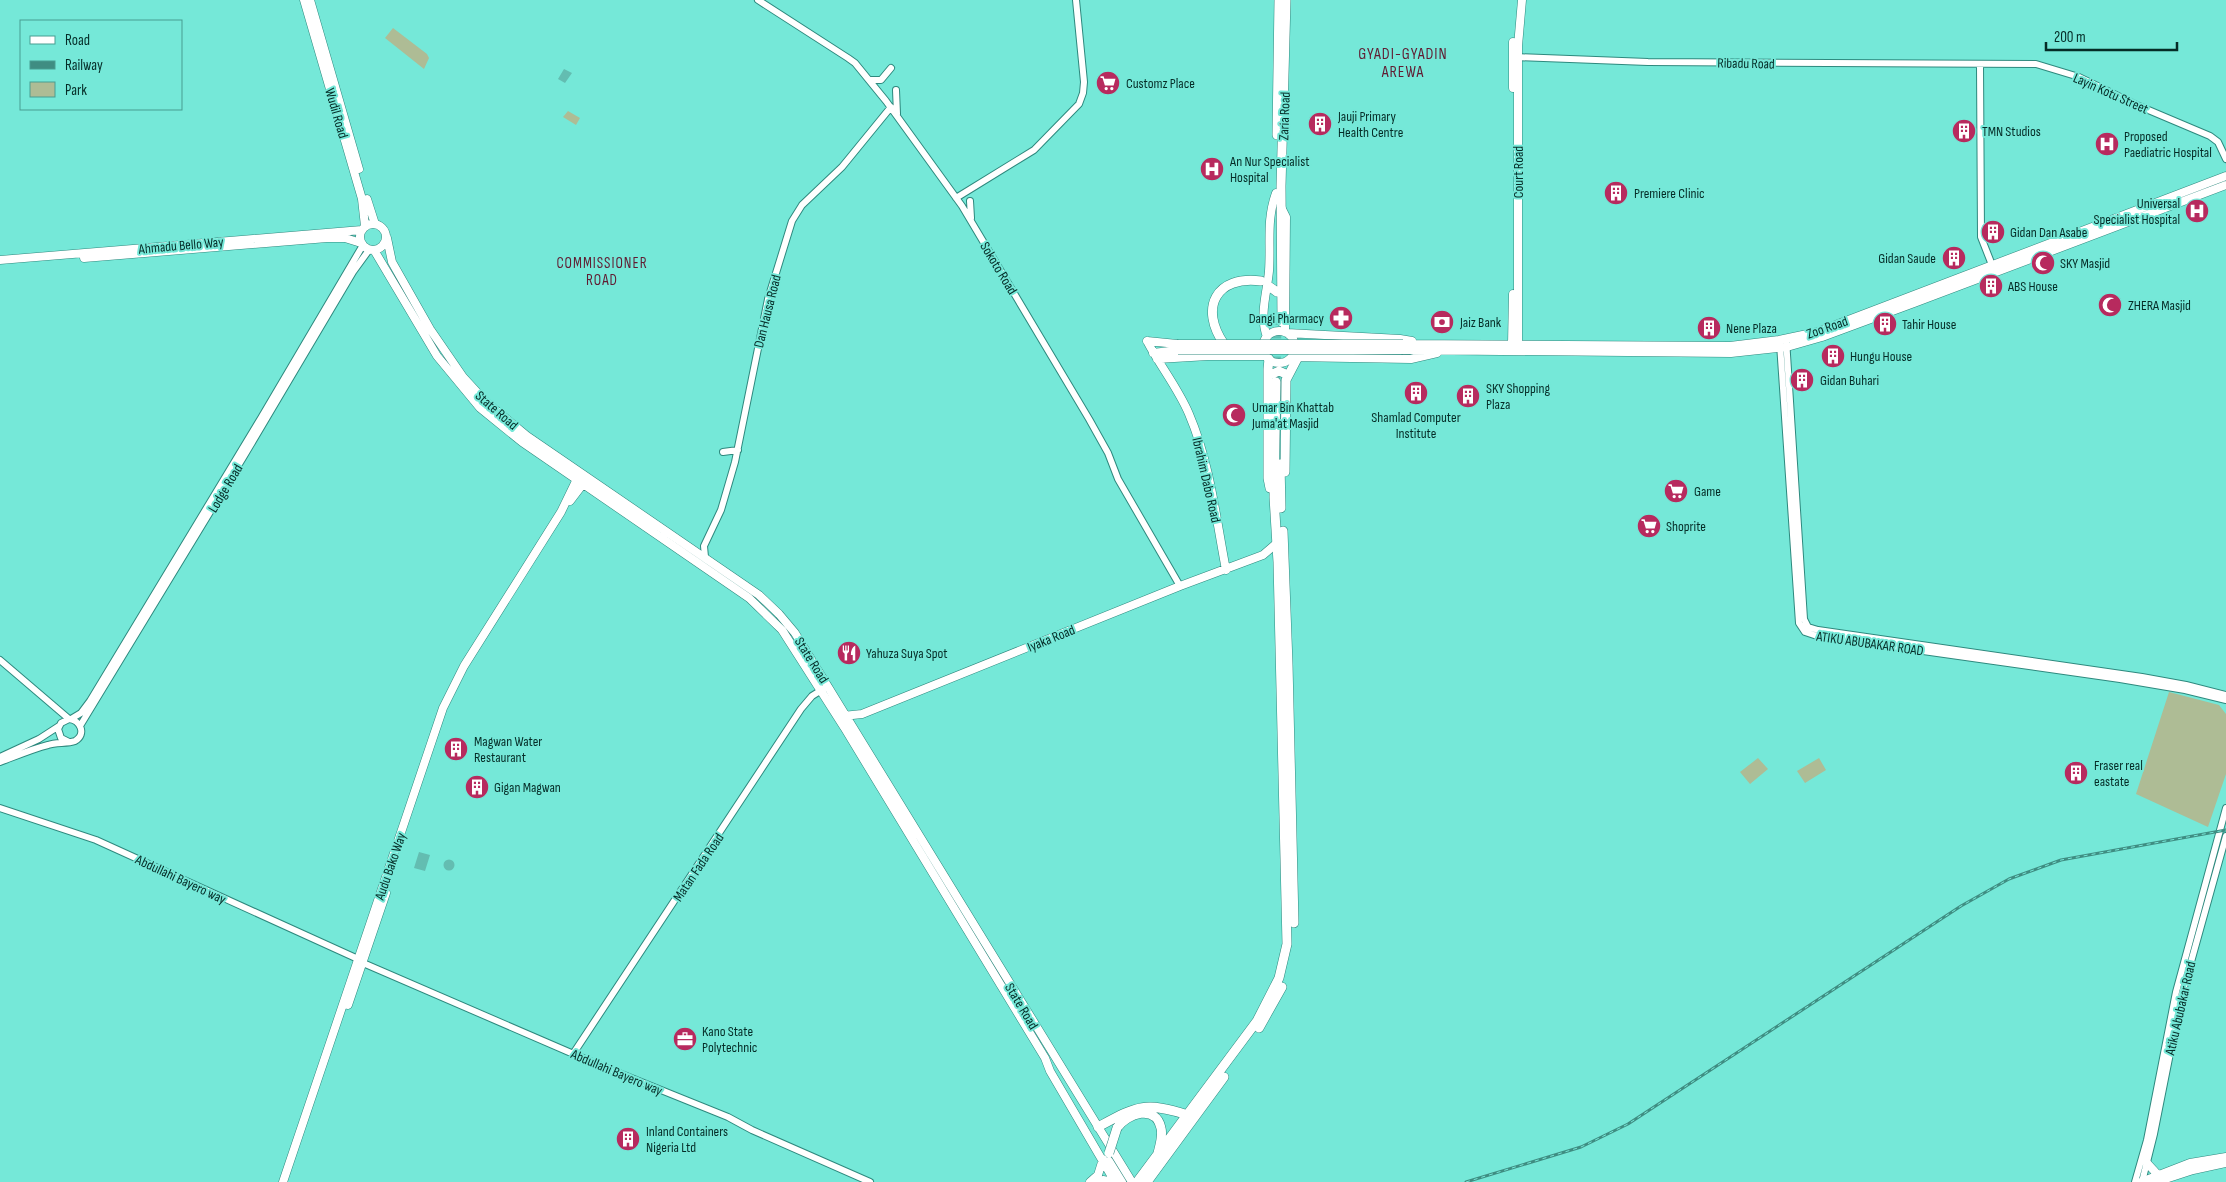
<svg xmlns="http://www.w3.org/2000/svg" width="2226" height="1182" font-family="'Sofia Sans Condensed',sans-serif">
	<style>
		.green { fill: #aebc95 }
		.water { fill: #63bdb1 }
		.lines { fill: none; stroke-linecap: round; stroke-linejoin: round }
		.highway-tunnel { stroke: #5fc2b5; stroke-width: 9; stroke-dasharray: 9 4.5; stroke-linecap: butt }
		.minor-casing { stroke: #2e897e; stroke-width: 8 }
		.major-casing { stroke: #2e897e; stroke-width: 9 }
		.highway-casing { stroke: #2e897e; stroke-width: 10 }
		.minor { stroke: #fff; stroke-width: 6 }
		.major { stroke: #fff; stroke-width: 8 }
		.highway { stroke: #fff; stroke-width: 9 }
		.rail-casing { stroke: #3f8d82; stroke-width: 3 }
		.rail { stroke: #75e8d8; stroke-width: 1; stroke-dasharray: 4; stroke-linecap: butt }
		.major-bridge-casing { stroke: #2e897e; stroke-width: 9; stroke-linecap: butt }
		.highway-bridge-casing { stroke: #2e897e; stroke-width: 10; stroke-linecap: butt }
		.major-bridge { stroke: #fff; stroke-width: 8 }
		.highway-bridge { stroke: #fff; stroke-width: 9 }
		.labels { text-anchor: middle; stroke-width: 4; stroke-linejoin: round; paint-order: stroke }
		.street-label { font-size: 14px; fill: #052c27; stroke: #75e8d8 }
		.poi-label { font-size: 14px; fill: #052c27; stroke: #75e8d8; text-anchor: start }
		.neighbourhood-label { font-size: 15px; letter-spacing: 1px; fill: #601c32; stroke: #75e8d8 }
		.quarter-label { font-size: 16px; letter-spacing: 1px; fill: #601c32; stroke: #75e8d8 }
	</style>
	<rect width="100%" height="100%" fill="#75e8d8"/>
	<path class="green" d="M393,28L427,54L429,58L424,69L385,38Z
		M568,111L580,118L576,125L563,117Z
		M2169,692L2219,705L2226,714V774L2208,827L2136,794Z
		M1758,758L1768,769L1750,784L1740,772Z
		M1819,758L1826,770L1805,783L1797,771Z"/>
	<path class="water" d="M564,69L572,73L565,83L558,79Z
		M419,852L430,855L425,871L414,868Z
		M443.5 865a5.5 5.5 0 1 1 11 0a5.5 5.5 0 1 1-11 0Z"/>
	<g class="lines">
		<path class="highway-tunnel" d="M1276,379L1277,322"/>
		<g class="minor-casing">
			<path id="minor" d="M758,0L848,58L855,63L886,101L962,206L1089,419L1108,453L1118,479L1180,586
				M1515,57L1648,62L2036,64L2079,77L2139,106L2210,136L2218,142L2226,159
				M1980,65L1981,237L1992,265
				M869,80H881L891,68
				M896,90L897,114
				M956,198L1034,150L1079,104L1083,93L1084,82L1076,0
				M970,201L971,218
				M1786,339L1804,619L1808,627L1818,630L2142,677L2186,685L2226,695
				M1780,344L1799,623L1805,632L1817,636L2120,679L2185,690L2226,700
				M723,452L738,450
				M705,557L704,546L721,510L735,462L768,299L792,221L802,205L842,167L891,107
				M0,660L69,719
				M71,719L81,713L90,701L261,418L363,245
				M80,726L244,456L353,272L369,250
				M0,757L39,739L59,726
				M0,762C16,756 32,749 48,745C56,742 67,744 75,741C87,734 80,720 69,719L61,723L58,729L61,738L69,742
				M0,808L96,840L358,959
				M363,963L599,1065L728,1117L752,1130L870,1182
				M573,1054L801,709L812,696L828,686
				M2135,1182L2147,1140L2176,992L2226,808
				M2142,1182L2154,1134L2181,998L2226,836"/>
		</g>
		<g class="major-casing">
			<path id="major" d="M304,0L362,199L365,226
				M310,0L359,169
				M1513,42V88
				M367,199L375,224
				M1281,207L1286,217L1285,332
				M360 237a13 13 0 1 1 26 0a13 13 0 1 1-26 0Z
				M387,238L392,262L430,329L463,377L486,402L527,436L759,595L779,614L795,633L1132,1182
				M374,250L437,356L480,408L522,442L749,598L782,630L844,727L1045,1058L1050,1071L1115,1182
				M84,258L327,238H345L361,243
				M0,260L362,230
				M1263 347a16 16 0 1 1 32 0a16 16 0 1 1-32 0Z
				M1287,333L1400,339L1412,341
				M1267,337C1259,315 1267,293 1269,271C1271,243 1266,221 1276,193
				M1147,341C1160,366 1178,388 1189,414C1210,463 1216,518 1226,570
				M1147,341L1177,344
				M1403,344L1730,346L1779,340L1817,332L2226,176
				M1512,344L1513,294
				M1518,344V46L1522,0
				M1403,350L1731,353L1787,347L1822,337L1914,303L2226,185
				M1153,353L1178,350
				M1292,357L1411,359L1437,353
				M1157,359L1208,356H1266
				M570,501L586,480
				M843,716L862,714L1180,586L1263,555L1278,542
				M348,1005L386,893
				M1109,1161L1122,1182
				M2147,1163L2158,1175
				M283,1182L443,708L464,666L561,512L578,477
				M1090,1182L1098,1175L1103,1159
				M1097,1182L1103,1180L1113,1182
				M2141,1182L2190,1163L2226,1157
				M2156,1182L2193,1170L2226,1163"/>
		</g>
		<g class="highway-casing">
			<path id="highway" d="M1277,135L1279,0
				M1270,287L1277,292
				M1282,322L1281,186L1286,0
				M1224,344C1199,308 1216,275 1261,281
				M1269,359L1268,369V478L1270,488
				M1268,376L1279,371L1288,375
				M1280,464L1281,508
				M1285,472L1286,380L1298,357
				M1283,531L1288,664L1294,923
				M1259,1028L1282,987
				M1098,1127C1137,1106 1144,1101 1188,1115
				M1117,1128C1127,1113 1156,1104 1161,1128C1163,1136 1160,1145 1158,1153
				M1137,1182L1257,1021L1279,978L1287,944L1278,562L1274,497L1276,382
				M1147,1182L1224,1077"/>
		</g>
		<use href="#minor" class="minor"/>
		<use href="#major" class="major"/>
		<use href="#highway" class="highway"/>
		<g class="rail-casing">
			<path id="rail" d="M1466,1182L1581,1147L1628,1124L1961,906L2009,879L2061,860L2226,830"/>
		</g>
		<use href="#rail" class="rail"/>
		<g class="major-bridge-casing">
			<path id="major-bridge" d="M1177,344H1403
				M1178,350H1403"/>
		</g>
		<g class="highway-bridge-casing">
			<path id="highway-bridge" d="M1109,1153L1117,1128"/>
		</g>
		<use href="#major-bridge" class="major-bridge"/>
		<use href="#highway-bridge" class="highway-bridge"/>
	</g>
	<defs>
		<g id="supermarket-disc" transform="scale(1.25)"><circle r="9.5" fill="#b72a5e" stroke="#75e8d8"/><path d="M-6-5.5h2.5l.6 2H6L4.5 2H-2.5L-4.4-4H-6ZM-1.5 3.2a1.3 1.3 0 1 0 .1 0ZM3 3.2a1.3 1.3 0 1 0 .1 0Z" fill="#fff"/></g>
		<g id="building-disc" transform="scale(1.25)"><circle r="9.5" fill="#b72a5e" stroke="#75e8d8"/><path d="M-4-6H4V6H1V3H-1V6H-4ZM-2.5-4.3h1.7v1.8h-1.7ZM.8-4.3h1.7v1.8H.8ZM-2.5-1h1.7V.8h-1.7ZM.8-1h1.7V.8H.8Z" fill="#fff"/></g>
		<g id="hospital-disc" transform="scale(1.25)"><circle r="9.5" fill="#b72a5e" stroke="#75e8d8"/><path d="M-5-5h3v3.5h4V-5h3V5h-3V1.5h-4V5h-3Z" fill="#fff"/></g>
		<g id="mosque-disc" transform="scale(1.25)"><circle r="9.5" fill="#b72a5e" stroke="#75e8d8"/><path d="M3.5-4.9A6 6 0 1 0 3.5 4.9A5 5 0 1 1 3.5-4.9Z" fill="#fff"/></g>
		<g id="pharmacy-disc" transform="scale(1.25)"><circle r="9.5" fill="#b72a5e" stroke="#75e8d8"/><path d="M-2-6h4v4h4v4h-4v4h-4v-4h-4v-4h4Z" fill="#fff"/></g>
		<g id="bank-disc" transform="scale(1.25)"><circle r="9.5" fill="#b72a5e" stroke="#75e8d8"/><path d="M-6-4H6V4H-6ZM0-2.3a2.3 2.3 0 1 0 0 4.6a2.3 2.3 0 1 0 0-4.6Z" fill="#fff"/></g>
		<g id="restaurant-disc" transform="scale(1.25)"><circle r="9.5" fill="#b72a5e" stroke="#75e8d8"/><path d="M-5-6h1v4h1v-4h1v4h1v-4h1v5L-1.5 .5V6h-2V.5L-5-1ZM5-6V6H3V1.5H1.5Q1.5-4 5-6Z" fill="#fff"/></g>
		<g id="office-disc" transform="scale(1.25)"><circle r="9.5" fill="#b72a5e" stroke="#75e8d8"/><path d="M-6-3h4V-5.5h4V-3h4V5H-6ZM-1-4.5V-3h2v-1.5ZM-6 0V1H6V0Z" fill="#fff"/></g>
	</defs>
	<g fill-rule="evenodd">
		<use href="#supermarket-disc" x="1108" y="83"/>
		<use href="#building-disc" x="1320" y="124"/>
		<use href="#building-disc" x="1964" y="131"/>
		<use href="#hospital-disc" x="2107" y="144"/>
		<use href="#hospital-disc" x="1212" y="169"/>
		<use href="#building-disc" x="1616" y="193"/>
		<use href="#hospital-disc" x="2197" y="211"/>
		<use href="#building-disc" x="1993" y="232"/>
		<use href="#building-disc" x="1954" y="258"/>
		<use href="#mosque-disc" x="2043" y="263"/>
		<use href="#building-disc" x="1991" y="286"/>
		<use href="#mosque-disc" x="2110" y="305"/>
		<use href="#pharmacy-disc" x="1341" y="318"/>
		<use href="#bank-disc" x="1442" y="322"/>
		<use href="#building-disc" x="1885" y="324"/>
		<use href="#building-disc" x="1709" y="328"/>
		<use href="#building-disc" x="1833" y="356"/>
		<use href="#building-disc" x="1802" y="380"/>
		<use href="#building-disc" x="1416" y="393"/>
		<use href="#building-disc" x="1468" y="396"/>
		<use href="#mosque-disc" x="1234" y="415"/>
		<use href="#supermarket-disc" x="1676" y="491"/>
		<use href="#supermarket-disc" x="1649" y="526"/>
		<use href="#restaurant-disc" x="849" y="653"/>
		<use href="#building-disc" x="456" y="749"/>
		<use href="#building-disc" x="2076" y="773"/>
		<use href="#building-disc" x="477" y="787"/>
		<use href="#office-disc" x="685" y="1039"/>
		<use href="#building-disc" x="628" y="1139"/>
	</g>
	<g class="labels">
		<g class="street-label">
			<text transform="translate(1746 63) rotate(1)" y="5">Ribadu Road</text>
			<text transform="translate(2111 93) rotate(24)" y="5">Layin Kotu Street</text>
			<text transform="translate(337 113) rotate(74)" y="5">Wudil Road</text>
			<text transform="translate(1284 116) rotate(-88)" y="5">Zaria Road</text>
			<text transform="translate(1518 172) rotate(-90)" y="5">Court Road</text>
			<text transform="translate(181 245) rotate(-5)" y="5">Ahmadu Bello Way</text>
			<text transform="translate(999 268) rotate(59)" y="5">Sokoto Road</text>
			<text transform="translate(767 311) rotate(-76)" y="5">Dan Hausa Road</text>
			<text transform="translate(1827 327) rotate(-19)" y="5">Zoo Road</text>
			<text transform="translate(497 410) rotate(41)" y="5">State Road</text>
			<text transform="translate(1207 480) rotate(77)" y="5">Ibrahim Dabo Road</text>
			<text transform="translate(225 488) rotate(-59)" y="5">Lodge Road</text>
			<text transform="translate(1051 638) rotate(-22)" y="5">Iyaka Road</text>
			<text transform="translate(1870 643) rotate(8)" y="5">ATIKU ABUBAKAR ROAD</text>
			<text transform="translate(812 660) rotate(58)" y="5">State Road</text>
			<text transform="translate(390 866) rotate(-71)" y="5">Audu Bako Way</text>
			<text transform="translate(698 867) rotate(-56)" y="5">Matan Fada Road</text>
			<text transform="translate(181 879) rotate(25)" y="5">Abdullahi Bayero way</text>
			<text transform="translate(1022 1006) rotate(59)" y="5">State Road</text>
			<text transform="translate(2180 1008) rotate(-77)" y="5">Atiku Abubakar Road</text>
			<text transform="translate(617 1072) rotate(23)" y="5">Abdullahi Bayero way</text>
		</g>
		<g class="poi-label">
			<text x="1126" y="88">Customz Place</text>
			<text x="1338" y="121">Jauji Primary<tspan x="1338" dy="16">Health Centre</tspan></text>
			<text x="1982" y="136">TMN Studios</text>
			<text x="2124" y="141">Proposed<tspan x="2124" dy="16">Paediatric Hospital</tspan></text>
			<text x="1230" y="166">An Nur Specialist<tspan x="1230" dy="16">Hospital</tspan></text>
			<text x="1634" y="198">Premiere Clinic</text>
			<text x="2180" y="208" text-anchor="end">Universal<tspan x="2180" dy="16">Specialist Hospital</tspan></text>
			<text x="2010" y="237">Gidan Dan Asabe</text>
			<text x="1936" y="263" text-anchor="end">Gidan Saude</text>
			<text x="2060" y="268">SKY Masjid</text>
			<text x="2008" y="291">ABS House</text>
			<text x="2128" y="310">ZHERA Masjid</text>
			<text x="1324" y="323" text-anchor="end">Dangi Pharmacy</text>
			<text x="1460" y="327">Jaiz Bank</text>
			<text x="1902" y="329">Tahir House</text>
			<text x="1726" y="333">Nene Plaza</text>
			<text x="1850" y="361">Hungu House</text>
			<text x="1820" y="385">Gidan Buhari</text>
			<text x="1486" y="393">SKY Shopping<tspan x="1486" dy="16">Plaza</tspan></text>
			<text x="1252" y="412">Umar Bin Khattab<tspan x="1252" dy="16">Juma'at Masjid</tspan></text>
			<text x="1416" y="422" text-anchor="middle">Shamlad Computer<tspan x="1416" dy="16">Institute</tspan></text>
			<text x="1694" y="496">Game</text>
			<text x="1666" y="531">Shoprite</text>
			<text x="866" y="658">Yahuza Suya Spot</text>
			<text x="474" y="746">Magwan Water<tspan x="474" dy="16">Restaurant</tspan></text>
			<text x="2094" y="770">Fraser real<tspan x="2094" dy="16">eastate</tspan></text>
			<text x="494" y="792">Gigan Magwan</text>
			<text x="702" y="1036">Kano State<tspan x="702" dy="16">Polytechnic</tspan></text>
			<text x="646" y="1136">Inland Containers<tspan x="646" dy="16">Nigeria Ltd</tspan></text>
		</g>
		<g class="neighbourhood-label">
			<text x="602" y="268">COMMISSIONER<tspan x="602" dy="17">ROAD</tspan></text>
		</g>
		<g class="quarter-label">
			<text x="1403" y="59">GYADI-GYADIN<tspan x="1403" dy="18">AREWA</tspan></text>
		</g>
	</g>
	<rect x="20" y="20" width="162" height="90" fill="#75e8d8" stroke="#489d91"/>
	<rect x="30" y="36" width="25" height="8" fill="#ffffff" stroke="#489d91"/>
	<text x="65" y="45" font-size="15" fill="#052c27">Road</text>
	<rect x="30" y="61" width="25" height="8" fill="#3f8d82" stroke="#489d91"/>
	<text x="65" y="70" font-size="15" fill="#052c27">Railway</text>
	<rect x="30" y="82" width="25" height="15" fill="#aebc95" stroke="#489d91"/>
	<text x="65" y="95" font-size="15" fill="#052c27">Park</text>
	<path d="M2046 42v8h131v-8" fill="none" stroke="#052c27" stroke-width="2.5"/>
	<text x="2054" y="42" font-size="15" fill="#052c27" stroke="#75e8d8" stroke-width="4" paint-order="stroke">200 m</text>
</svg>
